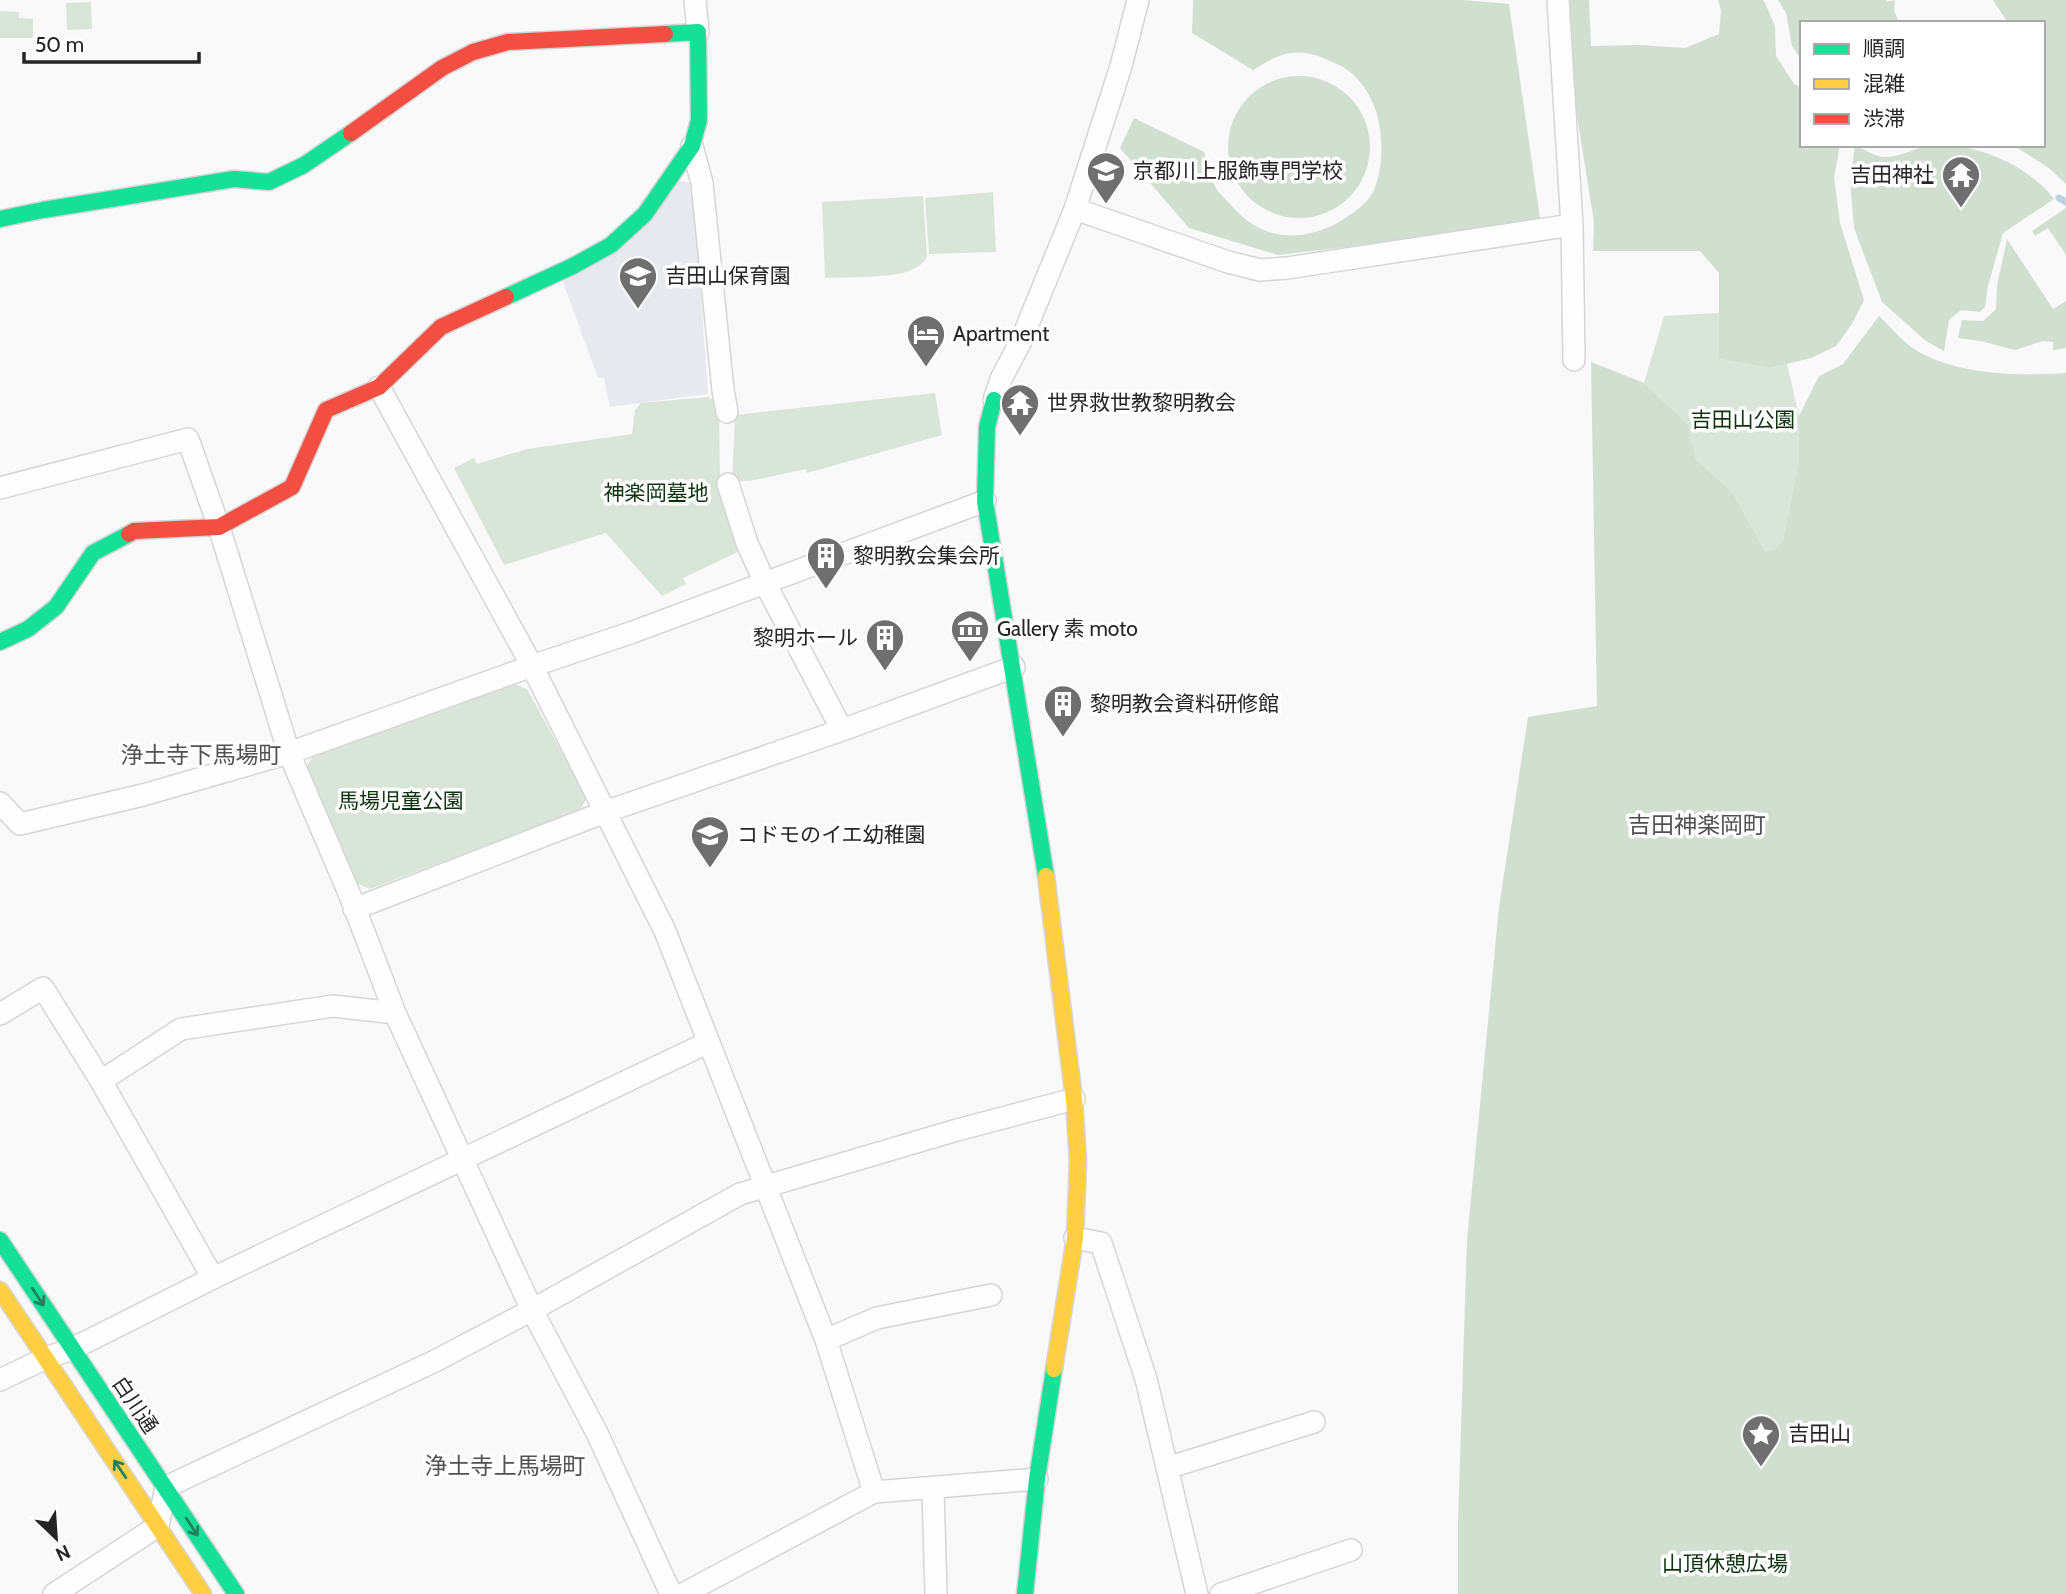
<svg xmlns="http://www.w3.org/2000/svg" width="2066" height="1594" font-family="Cabin,'Noto Sans JP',sans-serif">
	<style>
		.built { fill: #e8e9ee }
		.green { fill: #dae5da }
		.forest { fill: #d1dfd1 }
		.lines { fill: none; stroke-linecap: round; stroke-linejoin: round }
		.stream { stroke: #bcd2e1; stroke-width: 7 }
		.street-casing { stroke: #d5d5d6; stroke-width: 24 }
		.fast-casing { stroke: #d5d5d6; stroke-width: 19 }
		.slow-casing { stroke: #d5d5d6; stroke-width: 19 }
		.jam-casing { stroke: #d5d5d6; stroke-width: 19 }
		.street { stroke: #fefefe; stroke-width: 21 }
		.fast { stroke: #16e098; stroke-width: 16 }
		.slow { stroke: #ffcf43; stroke-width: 16 }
		.jam { stroke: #f24e42; stroke-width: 16 }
		.oneway { stroke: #1e825f }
		.labels { text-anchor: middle; stroke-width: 7; stroke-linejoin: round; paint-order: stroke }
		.poi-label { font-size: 21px; fill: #252526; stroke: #fff; text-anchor: start }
		.park-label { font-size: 21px; fill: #0d330f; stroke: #fff }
		.street-label { font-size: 21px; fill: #252526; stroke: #fff }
		.neighbourhood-label { font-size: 23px; fill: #515153; stroke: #fff }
	</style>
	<rect width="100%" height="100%" fill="#f9f9fa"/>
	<path class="built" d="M680,181L693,183L708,394L610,407L604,378H598L563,282Z"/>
	<path class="green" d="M91,2L92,29L67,30L66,3Z
		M0,11L19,12V18L33,19V38H0Z
		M993,192L996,252L929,254L925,198Z
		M923,196L927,257C923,264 917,268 909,271C890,278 847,277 825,278L822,202Z
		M1719,313V359L1770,368L1787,364L1799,416V458L1783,540L1775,549L1765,551L1733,493L1696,459L1688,424L1644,383L1664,316Z
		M935,393L942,435L807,473L806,469L755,480L732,482L735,415Z
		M707,397L719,401L720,484L740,551L683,578L686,584L662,596L606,533L504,565L454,468L474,458L477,464L527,449L632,434L635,410L641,403Z
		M514,684L527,689L587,798L580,810L370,889L353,882L305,770L313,755Z"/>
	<path class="forest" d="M1193,0H1464L1509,4L1540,218L1440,236L1278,255L1189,228L1120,148L1134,118L1204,152C1208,163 1210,178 1216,188C1219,193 1225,199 1230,204C1260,240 1299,244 1339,222C1352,214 1368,204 1374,190C1384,166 1383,135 1376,111C1369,91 1357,73 1337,64C1301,47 1286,49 1253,70L1192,33Z
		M1562,0H1589L1591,46L1640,45L1685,48L1719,34L1721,10L1718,0H1763L1765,3L1775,26L1776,56L1794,84L1802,88V145H1840L1834,177L1840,223L1864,300L1852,324L1836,346L1811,358L1770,368L1719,359V273L1700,251H1593L1594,222L1561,17Z
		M1778,0H1886L1887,2L1895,0L1894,10L1899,23H1802V61L1792,46L1786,13Z
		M1993,0H2066V184L2049,168L2013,145H2043V23H2008Z
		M1228 147a71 71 0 1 1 142 0a71 71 0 1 1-142 0Z
		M1855,145C1863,149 1876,157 1885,157C1899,158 1918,146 1933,145C1976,143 2028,165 2054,199L2003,233L1988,286L1985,307L1980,312L1961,310L1949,320L1944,351L1926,341L1882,302L1854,228L1850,181Z
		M2066,208V255L2048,228L2035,236L2032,231Z
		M2007,239L2053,309L2066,301V348L2053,350V342L2043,341L2015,350L1980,341L1958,338L1962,320L1983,321L1996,309L1997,286Z
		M1879,316C1891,327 1904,344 1919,352C1960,375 2019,376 2066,373V1594H1458V1522L1467,1240L1499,907L1528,717L1597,706L1591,362L1644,383L1688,424L1696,459L1733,493L1765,551L1775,549L1783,540L1799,458V416L1819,376L1843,364Z"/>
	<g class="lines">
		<path class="stream" d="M2059,198L2066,202"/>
		<g class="street-casing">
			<path id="street" d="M695,0L698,32
				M1558,0L1572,225L1574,360
				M692,146L702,183L723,390L727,412
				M1075,209L1228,262L1260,270L1287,268L1572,225
				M379,387L532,666L665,931L826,1340L874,1492
				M994,400L1001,379L1021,341L1075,209L1121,66L1138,0
				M728,484L747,543L765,583L842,730
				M0,488L188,439L219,527L289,753L349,893L395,1013L532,1310L597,1433L671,1594
				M0,803L20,824L143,795L289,753L532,666L633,632L985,501
				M354,909L605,812L842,730L1014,667
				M0,1014L43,988L101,1081L213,1278
				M101,1081L181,1029L333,1006L395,1013
				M1075,1238L1101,1243L1146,1379L1197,1594
				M826,1340L877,1318L991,1295
				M0,1380L46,1358L72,1349L213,1278L709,1042
				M1167,1468L1314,1422
				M933,1488L936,1594
				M54,1594L158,1526L166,1487L435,1361L532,1310L740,1194L957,1130L1074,1099
				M683,1594L874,1492L1037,1479
				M1221,1594L1351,1550"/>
		</g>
		<g class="fast-casing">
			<path id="fast" d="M0,219L43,210L234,179L269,182L304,165L351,133
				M506,297L573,266L611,245L645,214L692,146L699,120L698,32L665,34
				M994,400L987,427L985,501L1046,876
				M0,642L28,629L56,607L93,553L129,534
				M0,1240L236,1594
				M1025,1594L1037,1479L1054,1369"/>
		</g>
		<g class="slow-casing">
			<path id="slow" d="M1046,876L1074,1099L1078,1161L1075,1238L1054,1369
				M0,1290L203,1594"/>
		</g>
		<g class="jam-casing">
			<path id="jam" d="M351,133L442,68L473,52L508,42L665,34
				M129,534L134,531L219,527L292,487L326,410L379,387L441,327L506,297"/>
		</g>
		<use href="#street" class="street"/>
		<use href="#fast" class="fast"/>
		<use href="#slow" class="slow"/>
		<use href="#jam" class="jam"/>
	</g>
	<defs><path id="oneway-shaft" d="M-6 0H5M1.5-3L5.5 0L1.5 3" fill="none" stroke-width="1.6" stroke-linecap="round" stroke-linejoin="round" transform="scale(1.75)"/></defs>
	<g class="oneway">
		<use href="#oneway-shaft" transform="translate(38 1297) rotate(57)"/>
		<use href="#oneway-shaft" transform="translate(120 1469) rotate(-124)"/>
		<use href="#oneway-shaft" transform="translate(192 1527) rotate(57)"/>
	</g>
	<defs>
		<g id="university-pin" transform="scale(2.0125)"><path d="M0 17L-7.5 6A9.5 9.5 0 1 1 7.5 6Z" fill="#6f6f70" stroke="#fff"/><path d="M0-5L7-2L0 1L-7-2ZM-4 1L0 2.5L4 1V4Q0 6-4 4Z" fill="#fff"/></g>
		<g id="temple-pin" transform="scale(2.0125)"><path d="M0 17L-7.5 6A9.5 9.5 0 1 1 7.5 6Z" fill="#6f6f70" stroke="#fff"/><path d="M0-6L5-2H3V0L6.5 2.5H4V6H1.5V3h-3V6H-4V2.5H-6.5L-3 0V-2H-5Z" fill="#fff"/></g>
		<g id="school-pin" transform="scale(2.0125)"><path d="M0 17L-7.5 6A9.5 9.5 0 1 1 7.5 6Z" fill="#6f6f70" stroke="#fff"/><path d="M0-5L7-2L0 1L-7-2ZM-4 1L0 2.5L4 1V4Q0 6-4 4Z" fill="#fff"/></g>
		<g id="hotel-pin" transform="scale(2.0125)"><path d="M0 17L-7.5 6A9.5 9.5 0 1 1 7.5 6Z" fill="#6f6f70" stroke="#fff"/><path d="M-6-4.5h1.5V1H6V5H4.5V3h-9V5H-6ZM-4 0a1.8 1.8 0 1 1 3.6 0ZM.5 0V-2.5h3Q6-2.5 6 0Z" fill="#fff"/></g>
		<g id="building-pin" transform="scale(2.0125)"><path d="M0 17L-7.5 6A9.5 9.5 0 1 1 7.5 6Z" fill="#6f6f70" stroke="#fff"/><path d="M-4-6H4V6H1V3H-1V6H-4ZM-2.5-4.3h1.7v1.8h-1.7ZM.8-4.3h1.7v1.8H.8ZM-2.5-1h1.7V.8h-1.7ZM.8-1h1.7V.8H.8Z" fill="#fff"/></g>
		<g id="museum-pin" transform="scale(2.0125)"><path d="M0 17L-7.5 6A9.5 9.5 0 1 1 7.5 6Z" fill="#6f6f70" stroke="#fff"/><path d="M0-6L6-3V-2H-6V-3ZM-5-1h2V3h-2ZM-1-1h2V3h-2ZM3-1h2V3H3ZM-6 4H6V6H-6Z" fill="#fff"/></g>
		<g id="sight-pin" transform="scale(2.0125)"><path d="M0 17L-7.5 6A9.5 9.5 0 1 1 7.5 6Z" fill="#6f6f70" stroke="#fff"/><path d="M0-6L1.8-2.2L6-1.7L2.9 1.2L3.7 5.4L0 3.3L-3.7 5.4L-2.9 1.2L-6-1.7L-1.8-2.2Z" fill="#fff"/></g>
	</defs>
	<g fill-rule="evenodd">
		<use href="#university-pin" x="1106" y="171"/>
		<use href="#temple-pin" x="1961" y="175"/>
		<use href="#school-pin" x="638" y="276"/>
		<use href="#hotel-pin" x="926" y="334"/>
		<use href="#temple-pin" x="1020" y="403"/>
		<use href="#building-pin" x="826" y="556"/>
		<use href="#museum-pin" x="970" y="629"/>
		<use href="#building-pin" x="885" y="638"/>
		<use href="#building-pin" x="1063" y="704"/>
		<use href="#school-pin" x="710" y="835"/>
		<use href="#sight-pin" x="1761" y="1434"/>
	</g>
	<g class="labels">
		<g class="poi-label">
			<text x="1133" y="178">京都川上服飾専門学校</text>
			<text x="1934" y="182" text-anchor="end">吉田神社</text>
			<text x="665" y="283">吉田山保育園</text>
			<text x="953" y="341">Apartment</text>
			<text x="1047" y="410">世界救世教黎明教会</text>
			<text x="853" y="563">黎明教会集会所</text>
			<text x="997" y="636">Gallery 素 moto</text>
			<text x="858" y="645" text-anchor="end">黎明ホール</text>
			<text x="1090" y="711">黎明教会資料研修館</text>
			<text x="737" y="842">コドモのイエ幼稚園</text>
			<text x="1788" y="1441">吉田山</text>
		</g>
		<g class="park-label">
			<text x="1743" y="427">吉田山公園</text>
			<text x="656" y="500">神楽岡墓地</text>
			<text x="401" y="808">馬場児童公園</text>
			<text x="1725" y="1571">山頂休憩広場</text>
		</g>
		<g class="street-label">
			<text transform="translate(135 1405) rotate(56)" y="7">白川通</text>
		</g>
		<g class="neighbourhood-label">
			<text x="201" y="763">浄土寺下馬場町</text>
			<text x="1697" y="833">吉田神楽岡町</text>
			<text x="505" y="1474">浄土寺上馬場町</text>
		</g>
	</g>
	<rect x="1800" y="21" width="245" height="126" fill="#ffffff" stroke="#a8a8a8" stroke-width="2"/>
	<rect x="1814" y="44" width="35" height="10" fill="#16e098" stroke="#a8a8a8" stroke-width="2"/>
	<text x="1863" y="56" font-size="21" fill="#252526">順調</text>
	<rect x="1814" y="79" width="35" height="10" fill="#ffcf43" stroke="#a8a8a8" stroke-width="2"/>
	<text x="1863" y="91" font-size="21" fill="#252526">混雑</text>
	<rect x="1814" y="114" width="35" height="10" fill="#f24e42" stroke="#a8a8a8" stroke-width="2"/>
	<text x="1863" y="126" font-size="21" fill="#252526">渋滞</text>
	<g transform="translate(56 1538) rotate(155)" stroke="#ffffff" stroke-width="5" paint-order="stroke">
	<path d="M0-5L12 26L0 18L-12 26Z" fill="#252526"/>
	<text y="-10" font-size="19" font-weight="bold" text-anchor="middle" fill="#252526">N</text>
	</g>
	<path d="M24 52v10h175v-10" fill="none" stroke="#252526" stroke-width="3.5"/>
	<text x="35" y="52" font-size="21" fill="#252526" stroke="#ffffff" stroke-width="5" paint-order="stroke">50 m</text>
</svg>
